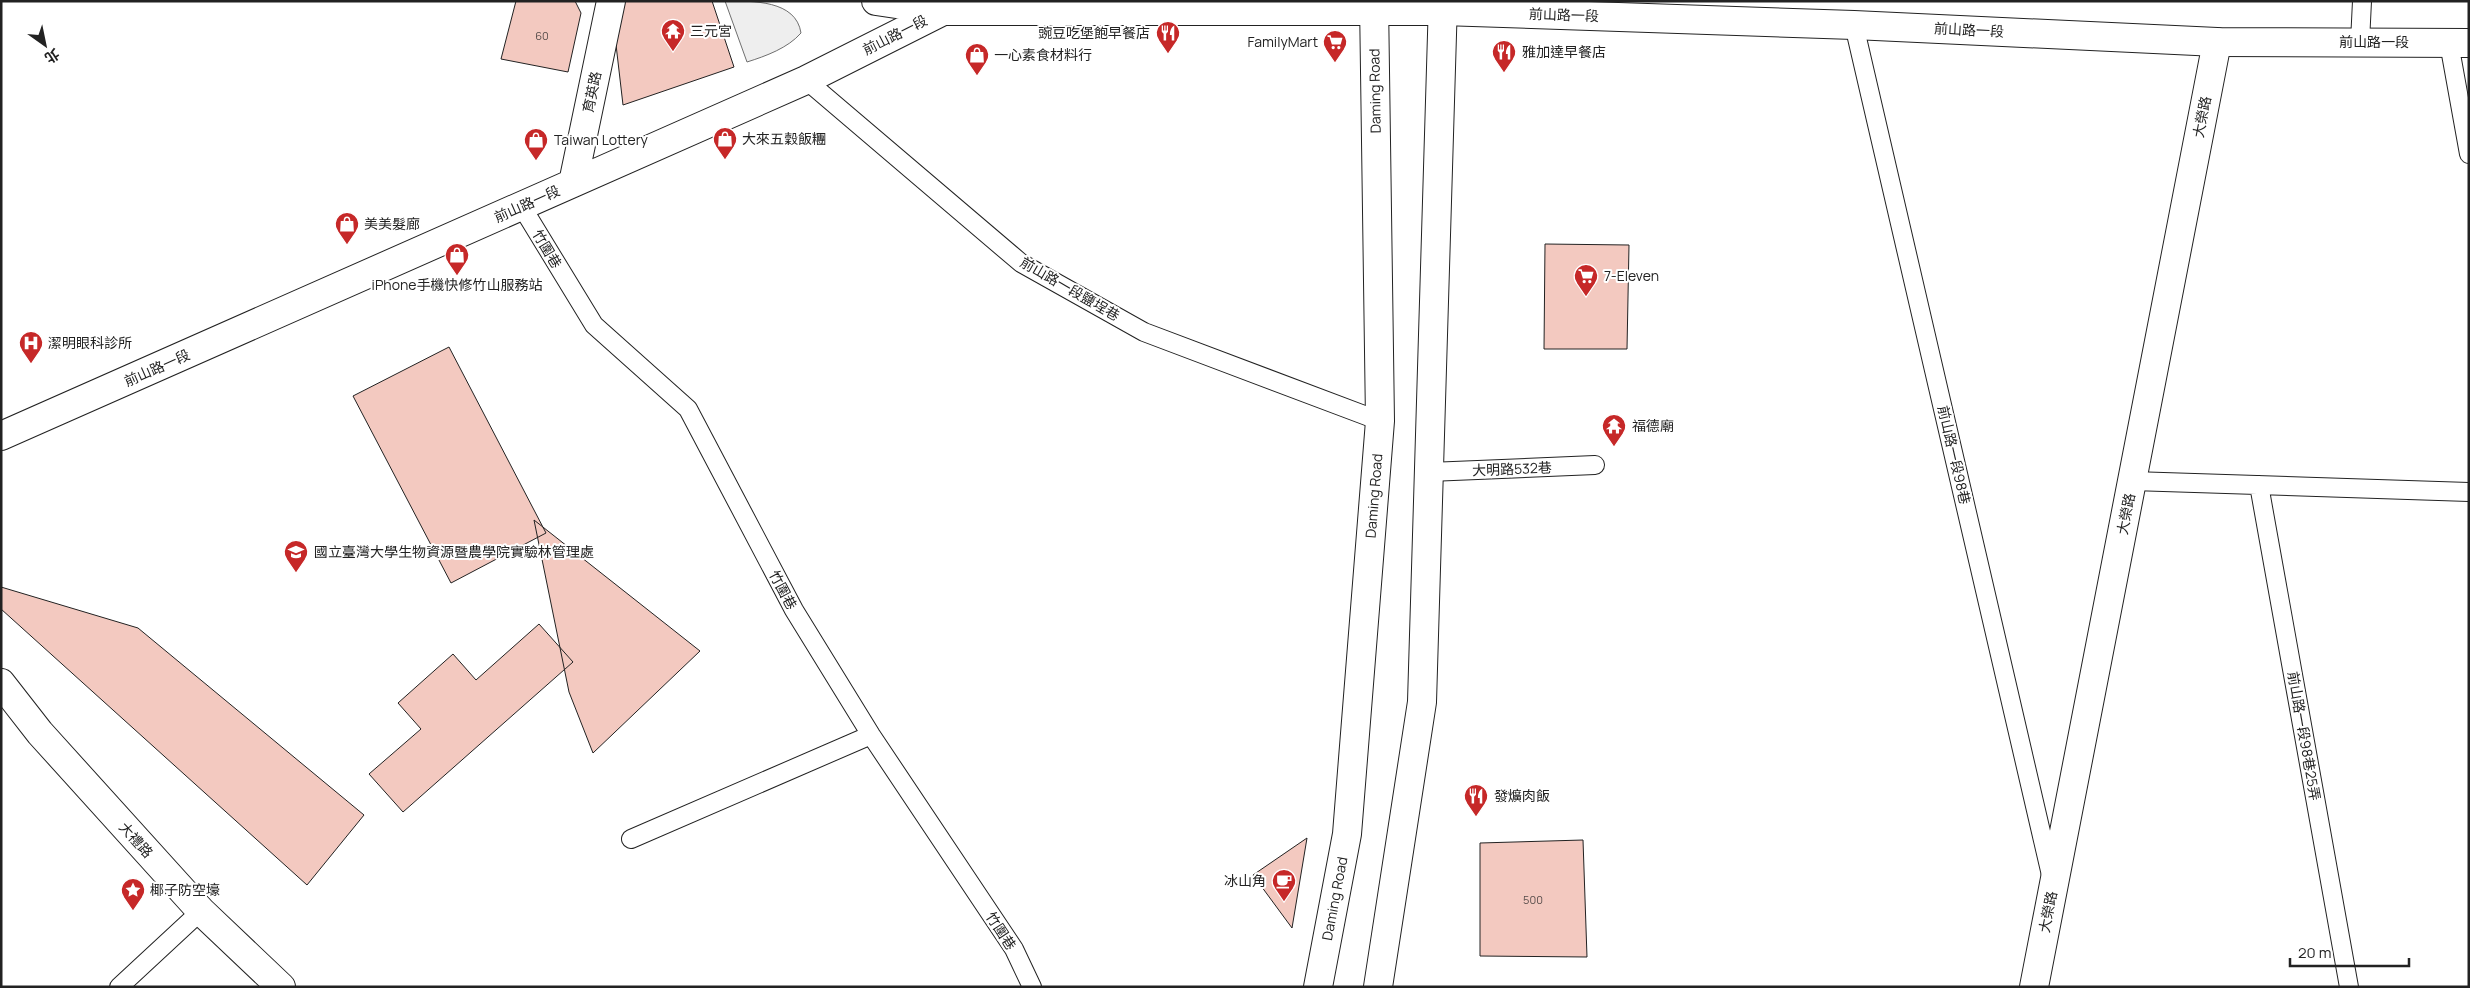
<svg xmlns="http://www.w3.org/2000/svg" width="2470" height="988" font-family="Manrope,'Noto Sans TC',sans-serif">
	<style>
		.green { fill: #eee; stroke: #6f6f6f }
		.building { fill: #f3c9c0; stroke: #222 }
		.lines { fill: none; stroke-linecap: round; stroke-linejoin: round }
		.service-casing { stroke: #222; stroke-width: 20 }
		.minor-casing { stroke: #222; stroke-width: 30 }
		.tertiary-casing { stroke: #222; stroke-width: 30 }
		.primary-casing { stroke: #222; stroke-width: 30 }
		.service { stroke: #fff; stroke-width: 18 }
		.minor { stroke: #fff; stroke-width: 28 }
		.tertiary { stroke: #fff; stroke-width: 28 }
		.primary { stroke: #fff; stroke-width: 28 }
		.labels { text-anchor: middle; stroke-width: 4; stroke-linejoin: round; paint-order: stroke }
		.number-label { font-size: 11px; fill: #564c4a }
		.street-label { font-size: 14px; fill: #222; stroke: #fff }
		.poi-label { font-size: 14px; fill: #222; stroke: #fff; text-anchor: start }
	</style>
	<rect width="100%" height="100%" fill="#fff"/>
	<path class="green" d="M725,1C753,1 796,0 801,33C788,48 766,56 747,62Z"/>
	<path class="building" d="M516,1H575L581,13L568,72L501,59Z
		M618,1H712L734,67L623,105L615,36Z
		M1545,244L1629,245L1627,349H1544Z
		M449,347L546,533L451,583L353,396Z
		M534,520L700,651L593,753L569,692Z
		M1,587L138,628L364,815L307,885L1,609Z
		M539,624L573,662L403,812L369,774L421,729L398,703L453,654L476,680Z
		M1307,838L1292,928L1253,875Z
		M1583,840L1587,957L1480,956V843Z"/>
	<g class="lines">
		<g class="service-casing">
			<path id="service" d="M1854,25L2051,875
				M2360,42L2362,1
				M2449,43L2469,154
				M806,80L1021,263L1144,332L1380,421
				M522,207L594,325L688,409L794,610L871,735L1014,949L1032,987
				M1429,472L1595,465
				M2132,481L2469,492
				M2259,485L2349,987
				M631,839L871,735
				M119,987L201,911"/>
		</g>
		<g class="minor-casing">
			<path id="minor" d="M876,1L943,11
				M573,183L611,1
				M1,436L806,80L943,11H1442
				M1,683L40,733L201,911L281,987
				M2034,987L2217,42"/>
		</g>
		<g class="tertiary-casing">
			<path id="tertiary" d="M1442,11L1854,25L2217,42L2469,43"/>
		</g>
		<g class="primary-casing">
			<g id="primary">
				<path id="s1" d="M1318,987L1347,834L1380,421L1374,1"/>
				<path d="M1378,987L1422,702L1443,1"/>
			</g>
		</g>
		<use href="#service" class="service"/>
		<use href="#minor" class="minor"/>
		<use href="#tertiary" class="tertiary"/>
		<use href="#primary" class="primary"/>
	</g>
	<defs>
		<g id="temple-pin" transform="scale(1.25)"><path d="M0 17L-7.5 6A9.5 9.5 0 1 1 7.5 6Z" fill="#c62828" stroke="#fff"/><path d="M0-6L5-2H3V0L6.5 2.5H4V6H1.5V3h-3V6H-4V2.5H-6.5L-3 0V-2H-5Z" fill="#fff"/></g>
		<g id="restaurant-pin" transform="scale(1.25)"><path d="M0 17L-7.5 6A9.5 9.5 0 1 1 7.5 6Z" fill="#c62828" stroke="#fff"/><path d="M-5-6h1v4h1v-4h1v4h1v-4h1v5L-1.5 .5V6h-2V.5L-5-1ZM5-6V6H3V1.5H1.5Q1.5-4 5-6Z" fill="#fff"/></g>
		<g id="supermarket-pin" transform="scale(1.25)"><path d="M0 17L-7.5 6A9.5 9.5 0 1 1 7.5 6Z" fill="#c62828" stroke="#fff"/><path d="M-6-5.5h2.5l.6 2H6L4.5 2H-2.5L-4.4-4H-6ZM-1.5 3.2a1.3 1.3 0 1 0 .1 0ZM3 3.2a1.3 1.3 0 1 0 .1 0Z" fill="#fff"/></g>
		<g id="shop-pin" transform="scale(1.25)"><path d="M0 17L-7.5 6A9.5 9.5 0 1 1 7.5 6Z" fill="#c62828" stroke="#fff"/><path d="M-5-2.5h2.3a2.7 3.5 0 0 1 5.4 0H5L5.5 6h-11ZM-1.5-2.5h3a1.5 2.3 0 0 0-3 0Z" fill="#fff"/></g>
		<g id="hospital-pin" transform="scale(1.25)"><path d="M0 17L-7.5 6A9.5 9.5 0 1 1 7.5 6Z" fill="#c62828" stroke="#fff"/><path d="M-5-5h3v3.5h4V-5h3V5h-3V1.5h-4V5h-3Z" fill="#fff"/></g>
		<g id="university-pin" transform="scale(1.25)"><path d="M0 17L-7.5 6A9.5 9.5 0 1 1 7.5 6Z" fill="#c62828" stroke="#fff"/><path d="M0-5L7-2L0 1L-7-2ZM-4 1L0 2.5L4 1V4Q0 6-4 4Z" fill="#fff"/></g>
		<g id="cafe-pin" transform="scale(1.25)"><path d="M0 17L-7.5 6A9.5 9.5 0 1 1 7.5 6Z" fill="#c62828" stroke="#fff"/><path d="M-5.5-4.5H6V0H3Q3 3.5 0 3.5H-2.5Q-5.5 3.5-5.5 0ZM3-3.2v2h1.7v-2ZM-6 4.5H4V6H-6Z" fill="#fff"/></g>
		<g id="sight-pin" transform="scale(1.25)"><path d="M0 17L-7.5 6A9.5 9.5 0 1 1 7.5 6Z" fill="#c62828" stroke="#fff"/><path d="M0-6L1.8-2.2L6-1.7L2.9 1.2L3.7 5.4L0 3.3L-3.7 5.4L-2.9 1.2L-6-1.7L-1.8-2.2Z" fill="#fff"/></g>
	</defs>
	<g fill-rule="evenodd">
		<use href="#temple-pin" x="673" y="31"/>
		<use href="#restaurant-pin" x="1168" y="33"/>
		<use href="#supermarket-pin" x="1335" y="42"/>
		<use href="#restaurant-pin" x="1504" y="52"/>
		<use href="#shop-pin" x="977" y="55"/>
		<use href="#shop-pin" x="725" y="139"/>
		<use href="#shop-pin" x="536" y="140"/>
		<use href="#shop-pin" x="347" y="224"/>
		<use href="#shop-pin" x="457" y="255"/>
		<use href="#supermarket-pin" x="1586" y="276"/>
		<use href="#hospital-pin" x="31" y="343"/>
		<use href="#temple-pin" x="1614" y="426"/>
		<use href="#university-pin" x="296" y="552"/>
		<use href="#restaurant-pin" x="1476" y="796"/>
		<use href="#cafe-pin" x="1284" y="881"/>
		<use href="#sight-pin" x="133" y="890"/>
	</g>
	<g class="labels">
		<g class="number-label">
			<text x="542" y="40">60</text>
			<text x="1533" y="904">500</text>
		</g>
		<g class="street-label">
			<text transform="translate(1564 15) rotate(2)" y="5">前山路一段</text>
			<text transform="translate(1969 30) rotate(3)" y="5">前山路一段</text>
			<text transform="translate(895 35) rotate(-27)" y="5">前山路一段</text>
			<text x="2374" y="47">前山路一段</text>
			<text transform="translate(1375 91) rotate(-91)" y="5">Daming Road</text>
			<text transform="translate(592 92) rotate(-78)" y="5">育英路</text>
			<text transform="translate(2202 117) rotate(-79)" y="5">大榮路</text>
			<text transform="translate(527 204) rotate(-24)" y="5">前山路一段</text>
			<text transform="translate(547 249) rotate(59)" y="5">竹圍巷</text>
			<text transform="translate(1070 289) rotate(30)" y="5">前山路一段鹽埕巷</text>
			<text transform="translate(157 368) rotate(-24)" y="5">前山路一段</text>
			<text transform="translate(1954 455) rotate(77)" y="5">前山路一段98巷</text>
			<text transform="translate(1512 469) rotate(-2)" y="5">大明路532巷</text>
			<text dy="5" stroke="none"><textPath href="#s1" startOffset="495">Daming Road</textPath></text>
			<text transform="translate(2126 514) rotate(-79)" y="5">大榮路</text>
			<text transform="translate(783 590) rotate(62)" y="5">竹圍巷</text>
			<text transform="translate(2304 736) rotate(80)" y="5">前山路一段98巷25弄</text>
			<text transform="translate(136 840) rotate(48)" y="5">大禮路</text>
			<text dy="5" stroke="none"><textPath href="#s1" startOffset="90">Daming Road</textPath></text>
			<text transform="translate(2048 912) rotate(-79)" y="5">大榮路</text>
			<text transform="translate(1001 931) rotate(57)" y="5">竹圍巷</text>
		</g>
		<g class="poi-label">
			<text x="690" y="36">三元宮</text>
			<text x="1150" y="38" text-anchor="end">豌豆吃堡飽早餐店</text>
			<text x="1318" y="47" text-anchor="end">FamilyMart</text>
			<text x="1522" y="57">雅加達早餐店</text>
			<text x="994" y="60">一心素食材料行</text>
			<text x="742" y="144">大來五穀飯糰</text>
			<text x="554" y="145">Taiwan Lottery</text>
			<text x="364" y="229">美美髮廊</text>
			<text x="1604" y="281">7-Eleven</text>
			<text x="457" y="290" text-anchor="middle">iPhone手機快修竹山服務站</text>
			<text x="48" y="348">潔明眼科診所</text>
			<text x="1632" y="431">福德廟</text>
			<text x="314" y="557">國立臺灣大學生物資源暨農學院實驗林管理處</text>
			<text x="1494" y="801">發爌肉飯</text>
			<text x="1266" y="886" text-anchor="end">冰山角</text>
			<text x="150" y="895">椰子防空壕</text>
		</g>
	</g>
	<rect width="2470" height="988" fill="none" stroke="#222222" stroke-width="5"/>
	<g transform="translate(45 45) rotate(147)" stroke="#ffffff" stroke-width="4" paint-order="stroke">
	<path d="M0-4L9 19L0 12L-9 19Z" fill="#222222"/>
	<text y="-8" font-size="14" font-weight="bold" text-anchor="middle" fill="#222222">北</text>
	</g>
	<path d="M2290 958v8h119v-8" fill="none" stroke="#222222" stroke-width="2.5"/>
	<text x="2298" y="958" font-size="15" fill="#222222" stroke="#ffffff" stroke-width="4" paint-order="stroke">20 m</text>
</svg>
